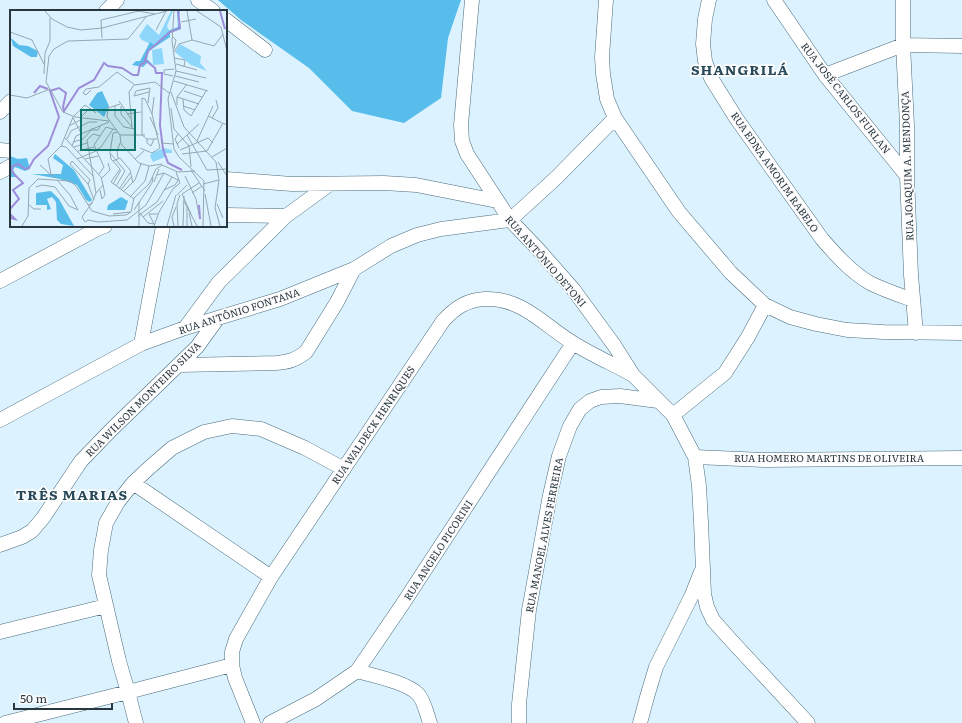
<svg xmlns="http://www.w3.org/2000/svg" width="962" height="723" font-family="Literata,serif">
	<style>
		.forest { fill: #59bdeb }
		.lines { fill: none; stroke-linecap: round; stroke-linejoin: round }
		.minor-casing { stroke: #496b7c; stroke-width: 15 }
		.minor { stroke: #fff; stroke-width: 14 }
		.labels { text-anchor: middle; stroke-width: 3.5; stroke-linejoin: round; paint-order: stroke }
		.street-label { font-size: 10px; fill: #28363e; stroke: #fcfcfc }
		.district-label { font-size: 14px; font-weight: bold; letter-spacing: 1px; fill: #274858; stroke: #fcfcfc }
		.inset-river { fill: none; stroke: #9d8cda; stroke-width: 2 }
		.inset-road { fill: none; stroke: #94a7b2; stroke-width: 1 }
		.view { fill: #0f766e; fill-opacity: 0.15; stroke: #0f766e; stroke-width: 2 }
		.inset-edge { fill: none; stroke: #28363e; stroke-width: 2 }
	</style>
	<rect width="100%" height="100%" fill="#dcf3ff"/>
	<path class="forest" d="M218,0H461L448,38L441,98L404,123L352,111L309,68L241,20Z"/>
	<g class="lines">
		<g class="minor-casing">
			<path id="minor" d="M198,0L213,11
				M472,0L461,125L462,141L467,154L510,220L537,248L573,289L614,345L633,375L673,415L695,457L699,486L701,522L704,594L707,607L713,620L729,638L808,723
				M606,0L602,57L603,74L607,99L615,118L679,212L731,273L765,305L790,317L816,324L847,330L883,332L962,333
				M709,0L705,19L703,44L705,61L711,78L736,118L822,239C836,255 851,272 870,283C884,290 899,295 913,300
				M774,0L825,75L907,176
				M903,0V45L907,125V176L911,275L916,333
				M106,11L117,0
				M226,20L265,50
				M825,75L903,45L962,46
				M0,112L11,101
				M0,150L11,151
				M0,172L11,166
				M226,179L292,184L384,183L416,185L497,201
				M226,215L286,216
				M510,220L557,177L615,118
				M0,281L99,228L105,226
				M185,328L219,282L286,216L330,184
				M141,344L163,226
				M179,365L276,363C289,362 295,360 306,352L337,302L354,269
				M673,415L725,373L748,337L765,305
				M0,420L141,344L185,328L280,299L354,269L391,246L417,235L441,229L510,220
				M695,457L766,460L962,458
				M133,483L271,577
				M0,545L22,537L32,531L43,518L81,461L113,428L197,347L218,318
				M0,632L106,606
				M357,671C374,676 406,682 418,694C424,700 427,715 430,723
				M5,723L128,692L232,665
				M136,723L128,692L119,661L99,575L101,550L106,523L118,502L133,483L149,468L172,448L204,432L232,426L261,429L305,448L344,469
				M253,723L235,678L232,665V652L236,639L271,577L443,321C455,308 466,300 485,299C521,297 545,326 573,343C592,355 613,364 633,375
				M270,723L316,699L357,671L402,605L573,343
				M519,723V704L529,610L550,495L559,456L570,426L580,409L590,401L601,397L620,396L658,401
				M640,723L647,697L656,667L691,597L701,572"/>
		</g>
		<use href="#minor" class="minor"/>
	</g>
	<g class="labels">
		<g class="street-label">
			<text transform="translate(846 98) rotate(52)" y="4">RUA JOSÉ CARLOS FURLAN</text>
			<text transform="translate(907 166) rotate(-92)" y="4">RUA JOAQUIM A. MENDONÇA</text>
			<text transform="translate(775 172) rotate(55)" y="4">RUA EDNA AMORIM RABELO</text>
			<text transform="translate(546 261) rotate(49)" y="4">RUA ANTÔNIO DETONI</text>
			<text transform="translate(239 311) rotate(-18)" y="4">RUA ANTÔNIO FONTANA</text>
			<text transform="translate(143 399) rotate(-45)" y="4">RUA WILSON MONTEIRO SILVA</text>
			<text transform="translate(373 425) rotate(-56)" y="4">RUA WALDECK HENRIQUES</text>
			<text x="829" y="462">RUA HOMERO MARTINS DE OLIVEIRA</text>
			<text transform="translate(544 535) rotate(-79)" y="4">RUA MANOEL ALVES FERREIRA</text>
			<text transform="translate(438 550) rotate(-57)" y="4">RUA ANGELO PICORINI</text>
		</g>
		<g class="district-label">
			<text x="740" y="75">SHANGRILÁ</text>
			<text x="72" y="500">TRÊS MARIAS</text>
		</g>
	</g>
	<g transform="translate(10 10)">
		<rect width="217" height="217" fill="#dcf3ff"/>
		<path d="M161,1H163L157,16L160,22L144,36L132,30L129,26L137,14L149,25ZM170,34L191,46L190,53L197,61L181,55L165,42ZM152,38L154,54L143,55L142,40ZM154,138L162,140V143H155V147L143,152L140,146L142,143Z" fill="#8ed7fb"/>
		<path d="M167,1H170L168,11L171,19L160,23V27L139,41L137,49L143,55L138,52L133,57L122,55L126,51H130L140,32L144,35L160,20L168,17ZM1,28L9,35L18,36L28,41L27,47H21L3,36ZM92,81L99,96L94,107L79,95L87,83ZM45,144L64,160L82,190L80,192L76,190L67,175L50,169L22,164H51L53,155L43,148ZM0,146L8,149L17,148L20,159L15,161L5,157L3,160L7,167H0ZM41,181L49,189L64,216L51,214L47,210L46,192L42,187L37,189L41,199L37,200V195H26V183ZM111,187L118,191L115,200H97L98,195Z" fill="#59bdeb"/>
		<path class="inset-river" d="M210,1L215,19M135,50L145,58L146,63H152L150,115L153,139L158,153L172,160M24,83L30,76L38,79M189,195L190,209M0,199L9,189L3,180L13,173L3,163L1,157L8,154L15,159L19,158L24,149L38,136L49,107L40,81L49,78L56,83L53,97L54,101L69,78L84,70L94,53L98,56L112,58L123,65H128L130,55L134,53L138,41L160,22L170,18L168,1M0,204L5,209L0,208"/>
		<path class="inset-road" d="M35,1L42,9L57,17L71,20L92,18L157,1M128,1L145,4M164,1L162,31L166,61L158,89L164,139L169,147L194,171L193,216M177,1L182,30M187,1L211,17L217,41M171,12L186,9M146,20L156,1M0,22L22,30L34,54M162,26L166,30L164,39M92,28L91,10L129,1M164,42L169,34L182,30L204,36L213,24M164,48L175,50L174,57M166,54L187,60M166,61L196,68M34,64L35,43L40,31V8M163,66L154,64V60L164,59M165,66L189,72M164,71L198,81M81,80L76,85L73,83L76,79L89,77L107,62L125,75L145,72L159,83M174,81L192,87M161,82L174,117L206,152L209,170L205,198L210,216M0,85L17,88L40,79M124,86L126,81L140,78L138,93M124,86L139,82M167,87L189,94M173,89L174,100L181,106L196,81M109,91L121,109M110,94L98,98L97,107L110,125L111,134L129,153L139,156L152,154M167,95V87L177,74M105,96V106L114,117L125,119V125M111,96V104L122,117M173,96L185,100M161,98L164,119M117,104L131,102M142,104L135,89L132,88V125L137,129H147M198,106L212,113M140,107L148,125M63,108L71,123M70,108L80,98M202,108L208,98L206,90M99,111L65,107L53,102L36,72L39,46L44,39L58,31L118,29L136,7M59,116L72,109M122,118L119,82L124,75M164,119L179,136L181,157M81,120H88L91,115M108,122L103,123L100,143L101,149L110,159M168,124L165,129L169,138M110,125H135M177,125L197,160L217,159M54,127L91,167L93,175L86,183M57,129L61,121L79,112H87M137,129V133L141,136L144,129M187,131L203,96M63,132L73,129L83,118M151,133L164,134M167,134L189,114M51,136L56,137L83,166M62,136L66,126L99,112M64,137L77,133M130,138L142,143L150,138L142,104L144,87M86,140L91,137L103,119M170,140L198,128L203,133M68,141L84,137M101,144L115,161M172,144L197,141L213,113L217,115M202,147L217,138M108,148L107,141L110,133M67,149L86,141M75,149L88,146M125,149L134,141M62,151L80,170L78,174L60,154ZM103,151L110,148L120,160L123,173M208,152L217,166M30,155L41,165M110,159L101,172L124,189M181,160L195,181M89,164L94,157L84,135L96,117L106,120M147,165L154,163L168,170M175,166L186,189L189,205M45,168L41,164L38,149L51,136L63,107L75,95L86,103M91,169L100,160L98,153M144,172L149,159M78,174L84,190M103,174L111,160M193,174L209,170M106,176L115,161M26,177L32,175L45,177L59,196L68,200L60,185L47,170M109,179L120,163M90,180L92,189L95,185L93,175M111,180L122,166M154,180L165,175L169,169M113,182L125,170L131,154M182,183L192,176M172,184L181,204M172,184L189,173M195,184L201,216M167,185L177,175M120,187L135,171L139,156M174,191L187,216M82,193L86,183L77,130L83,124L90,126M207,194L213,208M19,195L24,199H31M78,195L82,193L72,207L75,212L78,210L88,212L117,210L136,195L154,163M177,197V216M124,200L142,173L143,167M130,203L138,213L144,214M179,203L182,216M103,204L120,202M128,206L147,192L162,167M133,207L153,191M144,214L139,204H148M12,216L18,206L19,178L28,169L60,171L66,176L82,201L99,206L116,205L121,202L124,188L139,174L146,159L152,155L168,162L185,161M129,216V192M144,216L149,202L163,179L170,173L166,162M157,216L166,185M164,216L162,207L166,197M168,216L167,194L170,185M173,216L174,186"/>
		<path class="view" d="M71,100H125V140H71Z"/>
		<rect width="217" height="217" class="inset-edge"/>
	</g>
	<path d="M14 703v6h98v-6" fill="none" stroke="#28363e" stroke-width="2"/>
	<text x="20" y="703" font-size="12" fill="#28363e" stroke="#fcfcfc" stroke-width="3" paint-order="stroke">50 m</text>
</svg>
